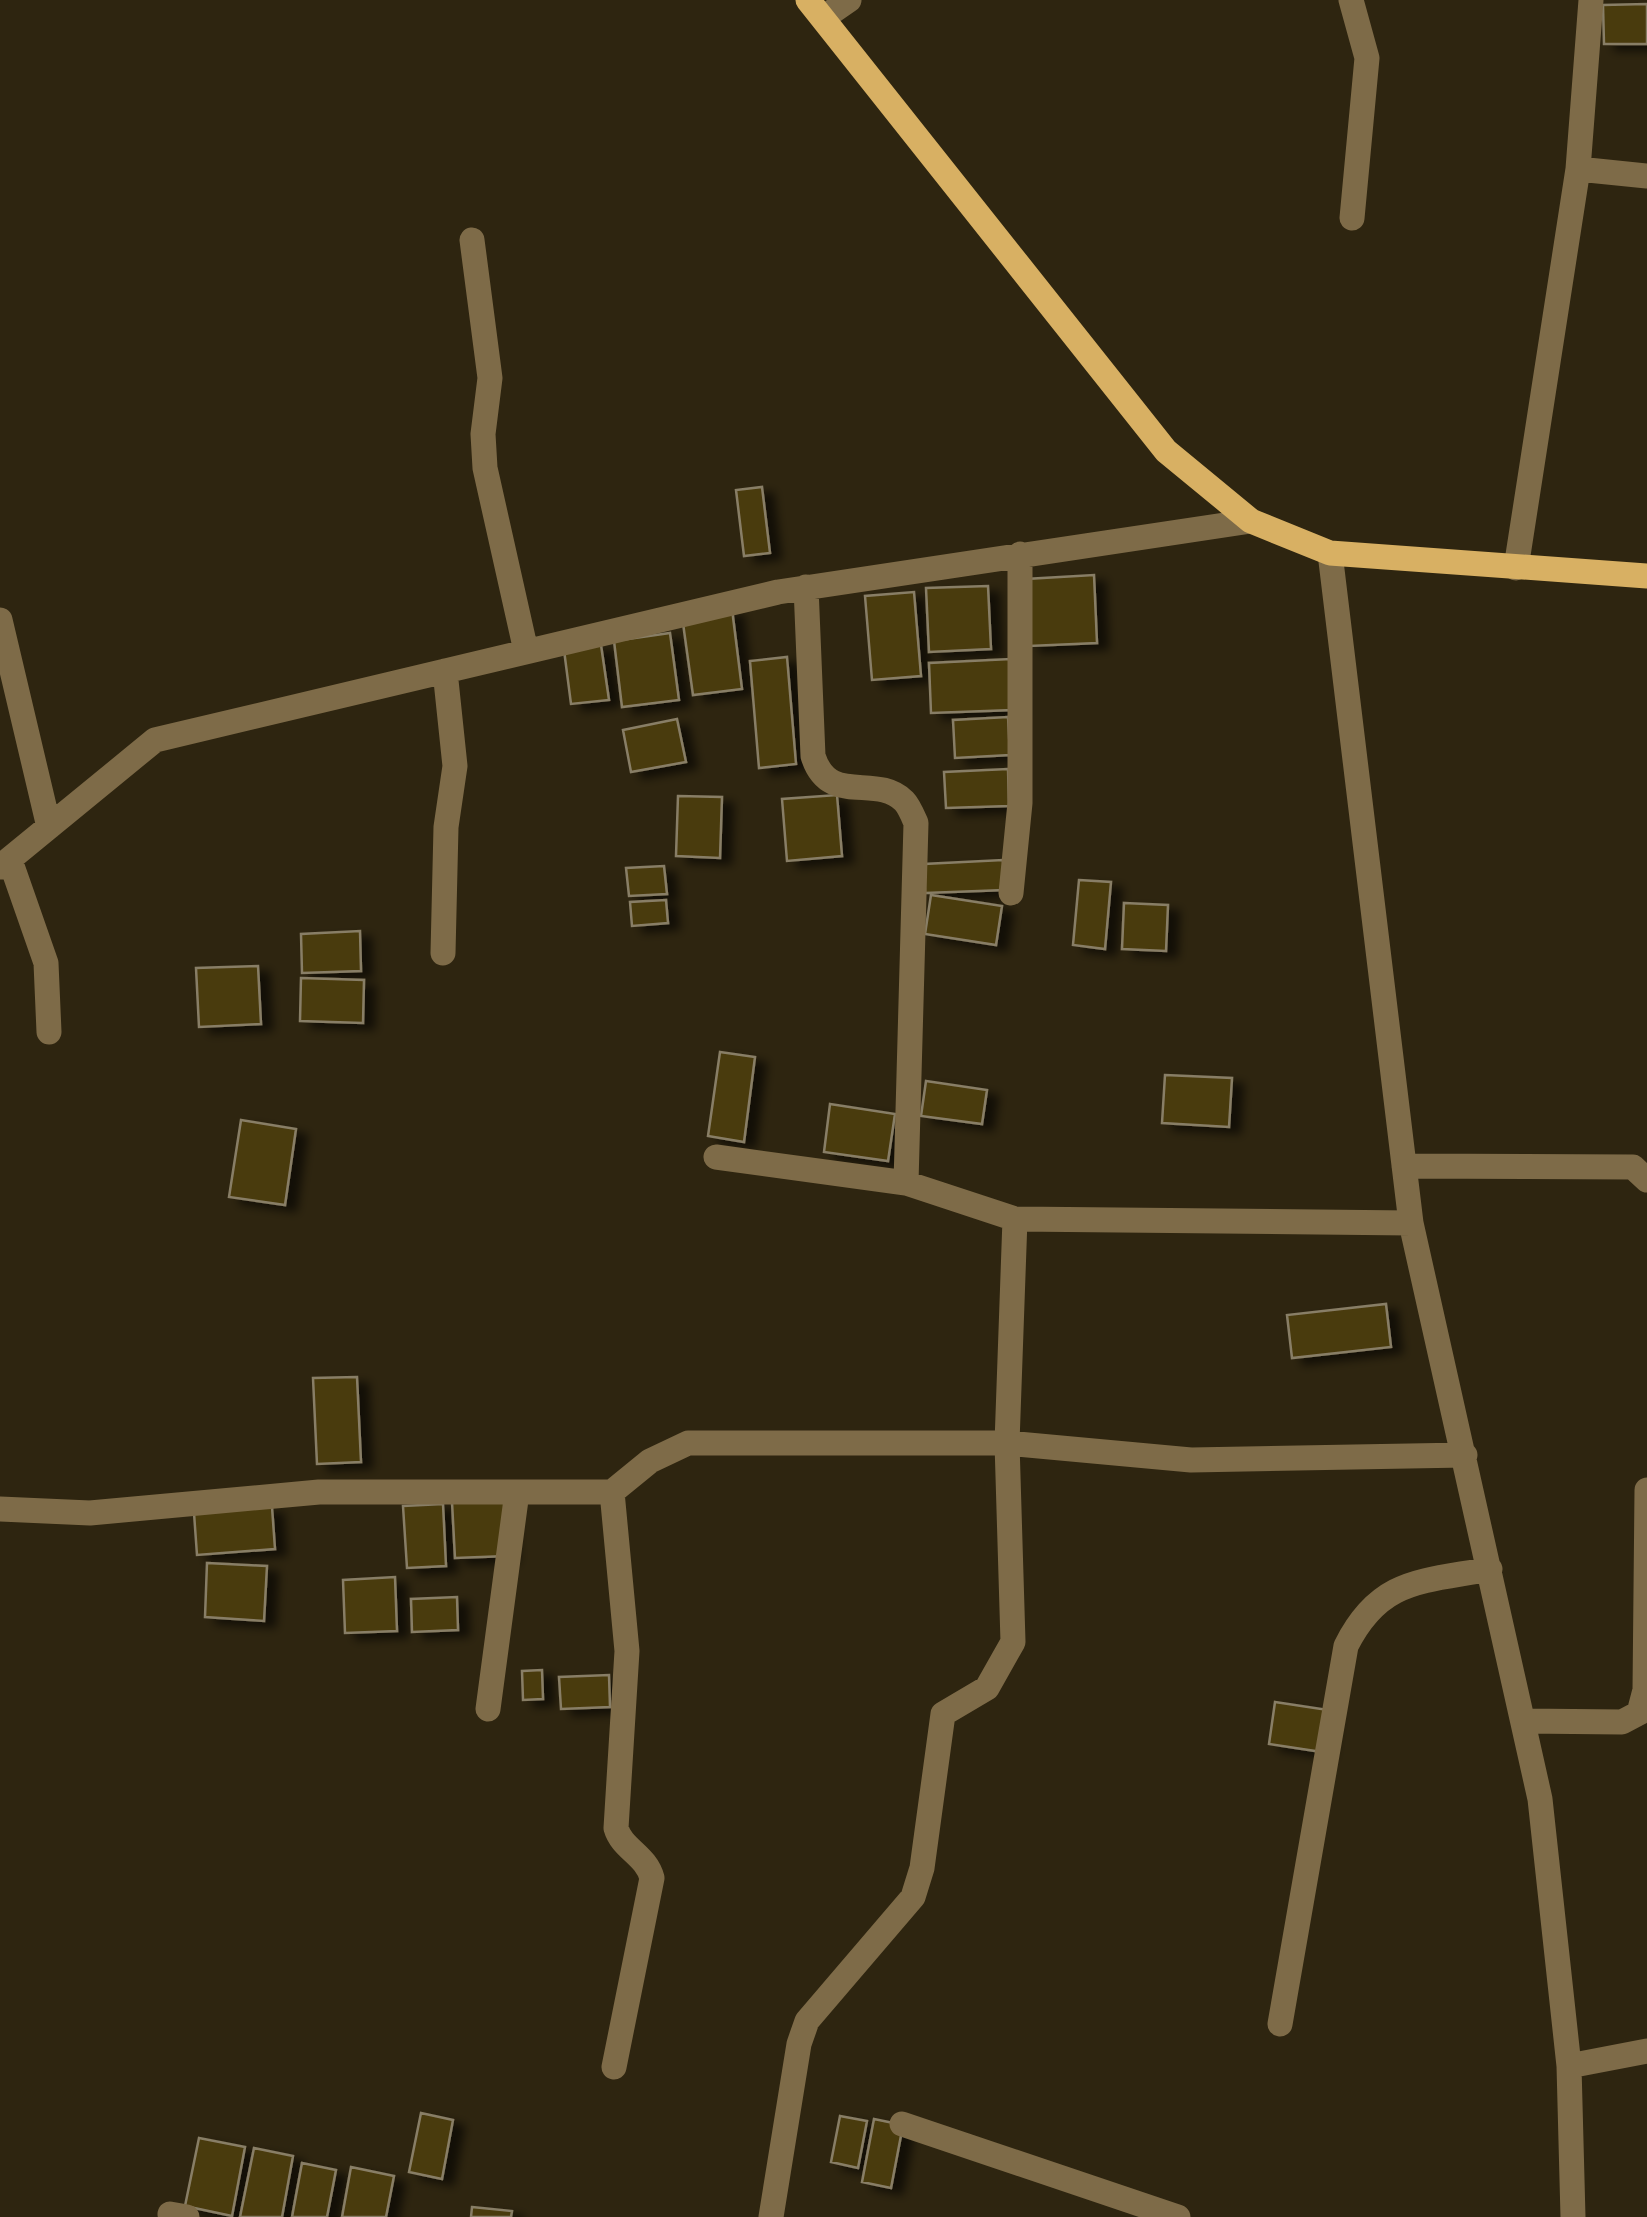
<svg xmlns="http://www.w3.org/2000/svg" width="1647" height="2217" font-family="'PT Sans Narrow',sans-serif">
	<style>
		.building { fill: #4a3a0c; stroke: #887e66; stroke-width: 2.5; filter: url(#shadow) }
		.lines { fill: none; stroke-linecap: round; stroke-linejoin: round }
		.minor { stroke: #7e6b48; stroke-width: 25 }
		.major { stroke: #d8b063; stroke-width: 25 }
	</style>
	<defs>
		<filter id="shadow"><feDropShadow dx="11" dy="6" stdDeviation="5" flood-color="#0009"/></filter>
	</defs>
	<rect width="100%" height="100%" fill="#2e2510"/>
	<path class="building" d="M1647,4V44H1604L1603,5Z
		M762,487L770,553L744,556L736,490Z
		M1094,575L1097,643L1029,646L1026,579Z
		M988,586L991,649L929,652L926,588Z
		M914,592L921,676L872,680L865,596Z
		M732,609L742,689L693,695L682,616Z
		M670,633L679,700L622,707L614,641Z
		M601,645L609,700L571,704L564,650Z
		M787,657L796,764L759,768L750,661Z
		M1011,659L1013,710L931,713L929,663Z
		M1008,717L1010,755L955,758L953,720Z
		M677,719L686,762L631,772L623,730Z
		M1008,769L1009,806L946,808L944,772Z
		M837,795L842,856L787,861L782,799Z
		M678,796L722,797L720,858L676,856Z
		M1003,860L1005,890L925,893L924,864Z
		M664,866L667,894L629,896L626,868Z
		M1079,880L1111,882L1105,949L1073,945Z
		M931,895L1002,906L996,945L925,934Z
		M666,900L668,923L632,926L630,902Z
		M1124,903L1168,905L1166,951L1122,949Z
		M360,931L361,971L302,973L301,934Z
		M258,966L261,1024L199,1027L196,968Z
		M301,978L364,980L363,1023L300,1021Z
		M720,1052L755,1057L744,1142L708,1136Z
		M1165,1075L1232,1078L1229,1127L1162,1123Z
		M926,1081L987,1090L982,1124L921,1116Z
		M830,1104L895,1114L888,1161L824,1152Z
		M241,1120L296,1129L285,1205L229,1197Z
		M1386,1304L1391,1347L1292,1358L1287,1315Z
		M357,1377L361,1462L317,1464L313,1378Z
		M504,1499L507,1556L455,1558L452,1502Z
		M443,1504L446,1566L407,1568L403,1506Z
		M272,1507L275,1549L197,1555L194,1513Z
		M207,1563L267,1566L264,1621L205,1617Z
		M395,1577L397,1631L345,1633L343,1580Z
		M457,1597L458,1630L412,1632L411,1599Z
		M542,1670L543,1699L523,1700L522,1671Z
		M609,1675L610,1707L561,1709L559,1677Z
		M1275,1702L1328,1710L1322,1752L1269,1744Z
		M421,2113L453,2120L442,2179L409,2172Z
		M840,2116L867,2121L858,2168L831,2162Z
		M874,2119L903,2125L891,2188L862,2182Z
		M199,2138L245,2147L232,2216L185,2206Z
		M254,2148L293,2156L282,2217H240Z
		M302,2163L336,2170L327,2217H292Z
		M351,2167L394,2176L386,2217H342Z
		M472,2207L512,2211L511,2217H471Z"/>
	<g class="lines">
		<path class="minor" d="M1351,0L1367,58L1352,218
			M823,18L849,0
			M1578,169L1647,176
			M472,240L490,378L483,434L485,468L526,651
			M1330,553L1411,1223L1540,1799L1569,2066L1573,2217
			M1516,568L1578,169L1591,0
			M806,587L813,756C829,807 876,773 904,801C909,806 913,816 916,823L906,1183
			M0,620L49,827
			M10,860L46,963L49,1032
			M0,867L155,740L778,592L1251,521
			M1011,893L1020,803V554
			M443,953L446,827L455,766L445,671
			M716,1157L906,1183L1015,1219L1411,1223
			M1404,1166L1633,1167L1647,1180
			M612,1492L627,1651L616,1828C622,1849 646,1855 652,1878L614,2067
			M0,1509L90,1513L319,1492H612L650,1461L688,1443H1007L1191,1460L1465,1455
			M488,1709L517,1492
			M1523,1721L1622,1722L1639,1713L1645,1690L1647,1490
			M1280,2024L1346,1646C1380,1578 1422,1582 1490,1569
			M1569,2066L1647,2051
			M902,2124L1178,2217
			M170,2214L187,2217
			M771,2217L799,2044L807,2021L913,1897L922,1868L943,1714L987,1688L1013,1642L1007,1443L1015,1219"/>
		<path class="major" d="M808,0L1166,451L1251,521L1330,553L1647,576"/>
	</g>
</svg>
